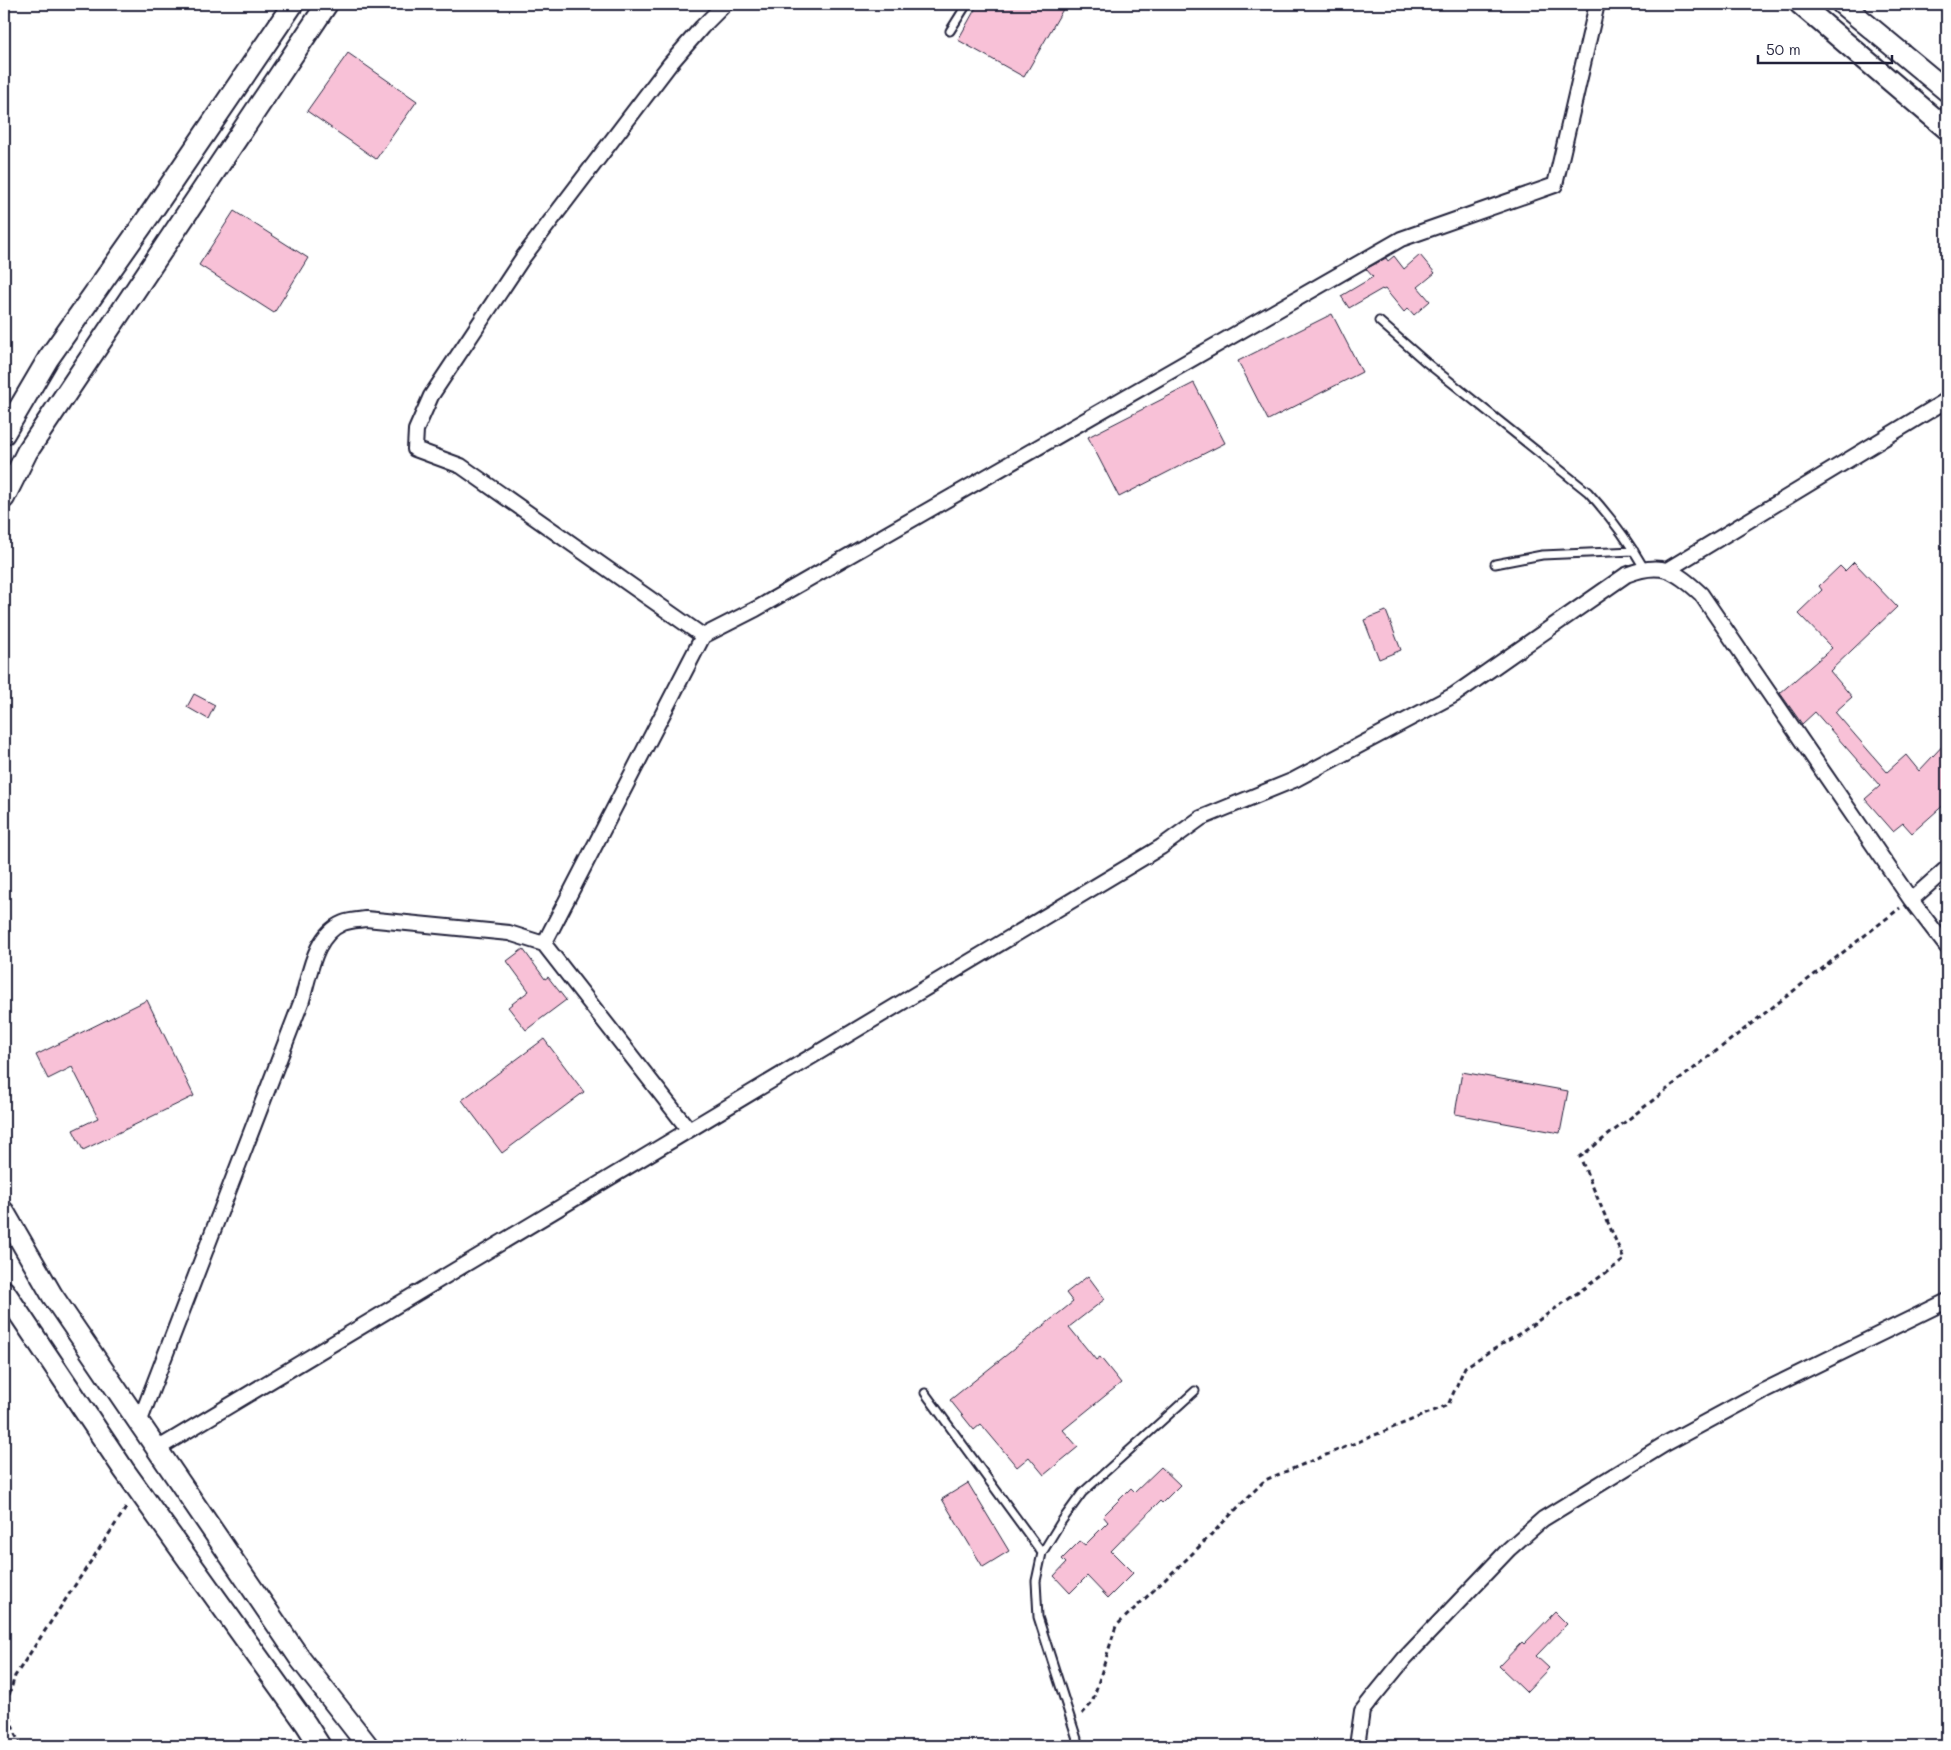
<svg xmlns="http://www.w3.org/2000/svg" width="1951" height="1750" font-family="Mali,sans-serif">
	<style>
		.building { fill: #f8c1d7; stroke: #22223b }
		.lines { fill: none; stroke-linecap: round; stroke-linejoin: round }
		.service-casing { stroke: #22223b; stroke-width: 11 }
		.minor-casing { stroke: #22223b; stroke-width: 18 }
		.secondary-casing { stroke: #22223b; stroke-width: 24 }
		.path { stroke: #22223b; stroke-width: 3; stroke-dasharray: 5 4; stroke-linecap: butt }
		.service { stroke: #fff; stroke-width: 7 }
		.minor { stroke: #fff; stroke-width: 14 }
		.secondary { stroke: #fff; stroke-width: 20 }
	</style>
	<rect width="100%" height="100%" fill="#fff"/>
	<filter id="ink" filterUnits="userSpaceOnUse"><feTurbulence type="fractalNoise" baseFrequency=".02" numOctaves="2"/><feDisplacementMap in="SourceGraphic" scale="10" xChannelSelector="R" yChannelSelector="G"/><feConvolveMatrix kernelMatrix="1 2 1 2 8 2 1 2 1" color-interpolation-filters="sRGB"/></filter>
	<g filter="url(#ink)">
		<path class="building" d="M978,4H1066L1024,77L958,40Z
			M348,53L417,101L376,159L307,111Z
			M234,211L308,258L274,313L199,265Z
			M1420,255L1435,273L1418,287L1430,301L1414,315L1408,308L1404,312L1385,289L1383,290L1382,289L1349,308L1341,296L1373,277L1366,269L1386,258L1388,261L1394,256L1404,269Z
			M1332,314L1362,372L1268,420L1238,361Z
			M1194,383L1225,443L1119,497L1088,437Z
			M1854,562L1897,607L1830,671L1852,697L1835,712L1887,772L1906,755L1919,771L1947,741V802L1912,833L1903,823L1893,831L1865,799L1880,786L1815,712L1802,724L1780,693L1832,648L1798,613L1822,590L1819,586L1840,566L1845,571Z
			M1386,611L1401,650L1379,659L1364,620Z
			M194,694L215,705L208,719L187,707Z
			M523,949L545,979L548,977L566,1000L526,1030L508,1007L529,991L507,961Z
			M147,1000L194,1096L83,1150L73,1130L98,1118L72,1067L48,1079L36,1055Z
			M544,1039L584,1092L502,1153L462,1100Z
			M1462,1072L1568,1091L1560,1133L1455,1114Z
			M1088,1276L1105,1299L1069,1327L1096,1360L1100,1357L1121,1383L1063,1430L1078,1447L1044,1475L1029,1457L1017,1467L981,1424L974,1430L950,1400L1073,1302L1066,1293Z
			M1161,1467L1180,1485L1162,1503L1160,1501L1111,1551L1133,1573L1108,1598L1087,1576L1070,1593L1054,1576L1066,1563L1062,1559L1080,1541L1085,1545L1108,1522L1103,1516L1131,1488L1135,1492Z
			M968,1483L1009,1551L983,1567L942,1499Z
			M1555,1612L1567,1624L1536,1656L1549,1668L1526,1692L1499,1666L1522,1642L1524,1644Z"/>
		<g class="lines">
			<g class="service-casing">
				<path id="service" d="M950,31L967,4
					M1379,321L1427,363L1588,492C1610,516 1628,540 1644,568
					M1495,564L1542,555L1634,551
					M925,1393L1042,1553
					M1077,1746V1739L1038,1617L1036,1581L1042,1553L1061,1522L1082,1493L1195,1391"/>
			</g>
			<g class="minor-casing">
				<path id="minor" d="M1667,570L1947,400
					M703,636L461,466L415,449L416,430L431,396L524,256L670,64L702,27L725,4
					M1947,868L1911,900L1947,947
					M544,944L703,636L756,609L1401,239L1555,185L1597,4
					M139,1423L302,1000C310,974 314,935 343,923C350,920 359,920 366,919L509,933L544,944L689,1130
					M157,1449L1161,847L1201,818L1294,780L1454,695L1626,575C1661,561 1675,570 1701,594L1911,900
					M1357,1746L1362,1711L1373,1697L1405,1658L1509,1549L1543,1519L1665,1444L1765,1390L1947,1301"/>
			</g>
			<g class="secondary-casing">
				<path id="secondary" d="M1800,4L1947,129
					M1842,4L1947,91
					M4,434L48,359L151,213L293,4
					M4,498L27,452L327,4
					M4,1212L52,1295L301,1660L368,1746
					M4,1291L124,1470L306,1724L320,1746"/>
			</g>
			<path class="path" d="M1082,1714L1092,1703L1116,1626L1190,1556L1265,1480L1448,1405L1465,1367L1522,1332L1624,1260L1580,1157L1900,908
				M21,1746L14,1732L7,1702L15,1676L128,1505"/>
			<use href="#service" class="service"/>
			<use href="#minor" class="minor"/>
			<use href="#secondary" class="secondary"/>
		</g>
	</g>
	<rect width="1951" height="1750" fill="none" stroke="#fff" stroke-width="20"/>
	<rect x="10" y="10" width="1931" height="1730" fill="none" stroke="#22223b" stroke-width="2" filter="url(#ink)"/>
	<path d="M1758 55v8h134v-8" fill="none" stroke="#22223b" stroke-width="2.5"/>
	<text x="1766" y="55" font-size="15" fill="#22223b" stroke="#ffffff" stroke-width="4" paint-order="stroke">50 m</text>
</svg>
